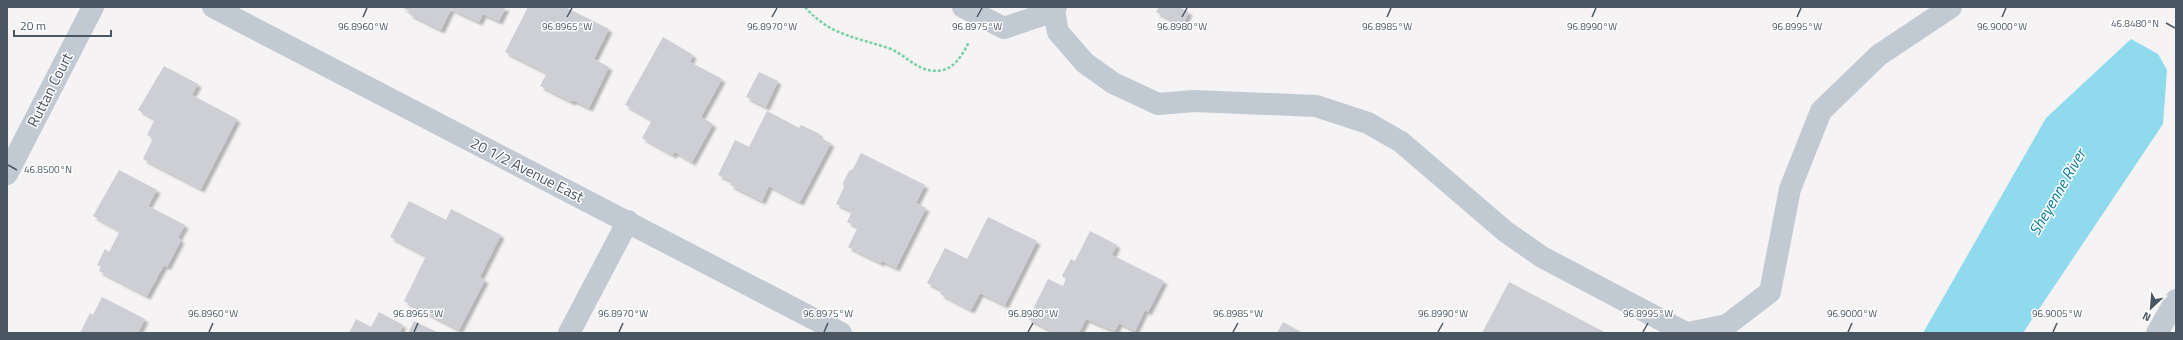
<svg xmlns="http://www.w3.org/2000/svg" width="2183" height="340" font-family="'Titillium Web',sans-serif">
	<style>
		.water { fill: #90daee }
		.building { fill: #cdcfd5; filter: url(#shadow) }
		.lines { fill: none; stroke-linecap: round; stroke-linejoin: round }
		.path { stroke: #7ad0a6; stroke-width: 2.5; stroke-dasharray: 3 2; stroke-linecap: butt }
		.minor { stroke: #c1cad2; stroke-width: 22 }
		.ticks { fill: none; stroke: #4a5661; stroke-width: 1.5 }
		.labels { text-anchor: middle; stroke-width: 3; stroke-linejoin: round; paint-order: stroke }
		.street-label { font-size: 15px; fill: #4a5661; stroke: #fff }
		.water-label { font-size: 16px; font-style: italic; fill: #0c7c9b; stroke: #fff }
		.ticks-label { font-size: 10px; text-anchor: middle; fill: #4a5661; stroke: #fff; stroke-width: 3; stroke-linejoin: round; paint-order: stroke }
	</style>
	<defs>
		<filter id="shadow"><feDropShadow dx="3.5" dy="3.5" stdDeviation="1" flood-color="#0004"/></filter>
	</defs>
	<rect width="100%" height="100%" fill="#f5f3f3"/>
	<path class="water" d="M2131,39L2158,54L2167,70L2163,124L2023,333H1923L2046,118Z"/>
	<path class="building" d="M401,7H506L499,21L483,14L479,22L451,9L441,30L409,14L410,11Z
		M528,7H565L609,29L594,59L609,67L589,108L573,100L572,102L540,86L547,73L505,52Z
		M1159,7H1179L1189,12L1182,26L1156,12Z
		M663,37L693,55L690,62L722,79L701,117L713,124L692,162L675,152L673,155L642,138L652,120L625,105Z
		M164,66L198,84L192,95L237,119L201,189L143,159L153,138L147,135L155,119L138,110Z
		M759,72L778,81L766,107L746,97Z
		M767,111L799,128L801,125L820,134L818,137L831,143L800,202L769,186L762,201L730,185L732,181L718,175L735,140L749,147Z
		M861,153L925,185L916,203L926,208L896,268L882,261L881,263L848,247L858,227L847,222L852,211L836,204L844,187L843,183L849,171L853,169Z
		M119,170L157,190L148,206L185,225L178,238L181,240L167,267L164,265L147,296L99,271L101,267L97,265L105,249L109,252L120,231L93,216Z
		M409,201L446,220L451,209L501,235L480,277L485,280L459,330L404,301L426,256L390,237Z
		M988,217L1037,241L1005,305L980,293L971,310L940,294L942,290L927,283L945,248L967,259Z
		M1090,231L1117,245L1112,255L1164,281L1148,312L1145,310L1135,331L1119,323L1115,331L1086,319L1079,333H1056L1028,319L1048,279L1063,286L1066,279L1062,276L1071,259L1075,261Z
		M1509,282L1606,333H1482Z
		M102,297L145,319L138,333H80L90,313L93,315Z
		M379,312L403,325L400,332L402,333H349L356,319L371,327Z
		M414,321L439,333H408Z
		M1283,322L1303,333H1277Z"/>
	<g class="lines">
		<path class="path" d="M805,7C830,36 857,37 891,49C909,57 920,75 943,70C956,67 963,53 969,42"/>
		<path class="minor" d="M213,7L841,333
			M963,7L1004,28L1054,11
			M1056,7L1054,11L1058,32L1085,63L1113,83L1158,104L1194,101L1316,106L1368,123L1401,142L1506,232L1542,257L1686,333
			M7,174L93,7
			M569,333L628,221
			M1688,333L1727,325L1770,292L1790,189L1821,111L1879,55L1951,7
			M2157,333L2176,300"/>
	</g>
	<path class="ticks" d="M363,17L367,8M567,17L572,8M772,17L777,8M977,17L982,8M1182,17L1187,8M1387,17L1391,8M1592,17L1596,8M1797,17L1801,8M2002,17L2006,8M2166,23L2175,28M8,165L17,170M209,332L213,323M414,332L418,323M619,332L623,323M824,332L828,323M1028,332L1033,323M1233,332L1238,323M1438,332L1443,323M1643,332L1648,323M1848,332L1852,323M2053,332L2057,323"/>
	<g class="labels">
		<g class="street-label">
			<text transform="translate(50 90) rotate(-63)" y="5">Ruttan Court</text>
			<text transform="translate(527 170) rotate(27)" y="5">20 1/2 Avenue East</text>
		</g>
		<g class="water-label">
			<text transform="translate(2057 192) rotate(-60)" y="6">Sheyenne River</text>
		</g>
	</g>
	<g class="ticks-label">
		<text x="2135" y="27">46.8480°N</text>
		<text x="1592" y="30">96.8990°W</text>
		<text x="1797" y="30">96.8995°W</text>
		<text x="363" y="30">96.8960°W</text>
		<text x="567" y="30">96.8965°W</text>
		<text x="772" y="30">96.8970°W</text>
		<text x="977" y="30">96.8975°W</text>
		<text x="1182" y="30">96.8980°W</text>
		<text x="1387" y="30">96.8985°W</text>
		<text x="2002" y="30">96.9000°W</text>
		<text x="48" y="173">46.8500°N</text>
		<text x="213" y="317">96.8960°W</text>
		<text x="418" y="317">96.8965°W</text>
		<text x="623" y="317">96.8970°W</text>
		<text x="828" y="317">96.8975°W</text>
		<text x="1033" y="317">96.8980°W</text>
		<text x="1238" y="317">96.8985°W</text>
		<text x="1443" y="317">96.8990°W</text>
		<text x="1648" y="317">96.8995°W</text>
		<text x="1852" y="317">96.9000°W</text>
		<text x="2057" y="317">96.9005°W</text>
	</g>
	<rect width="2183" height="340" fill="none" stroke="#4a5661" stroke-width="16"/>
	<g transform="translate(2151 308) rotate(206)" stroke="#ffffff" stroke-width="3" paint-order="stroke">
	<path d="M0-3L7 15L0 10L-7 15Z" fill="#4a5661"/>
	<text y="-6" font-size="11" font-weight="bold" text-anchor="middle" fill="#4a5661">N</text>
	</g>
	<path d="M14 30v6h97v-6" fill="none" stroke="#4a5661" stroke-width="2"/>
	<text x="20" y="30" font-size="12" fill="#4a5661" stroke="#ffffff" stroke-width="3" paint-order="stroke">20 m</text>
</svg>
